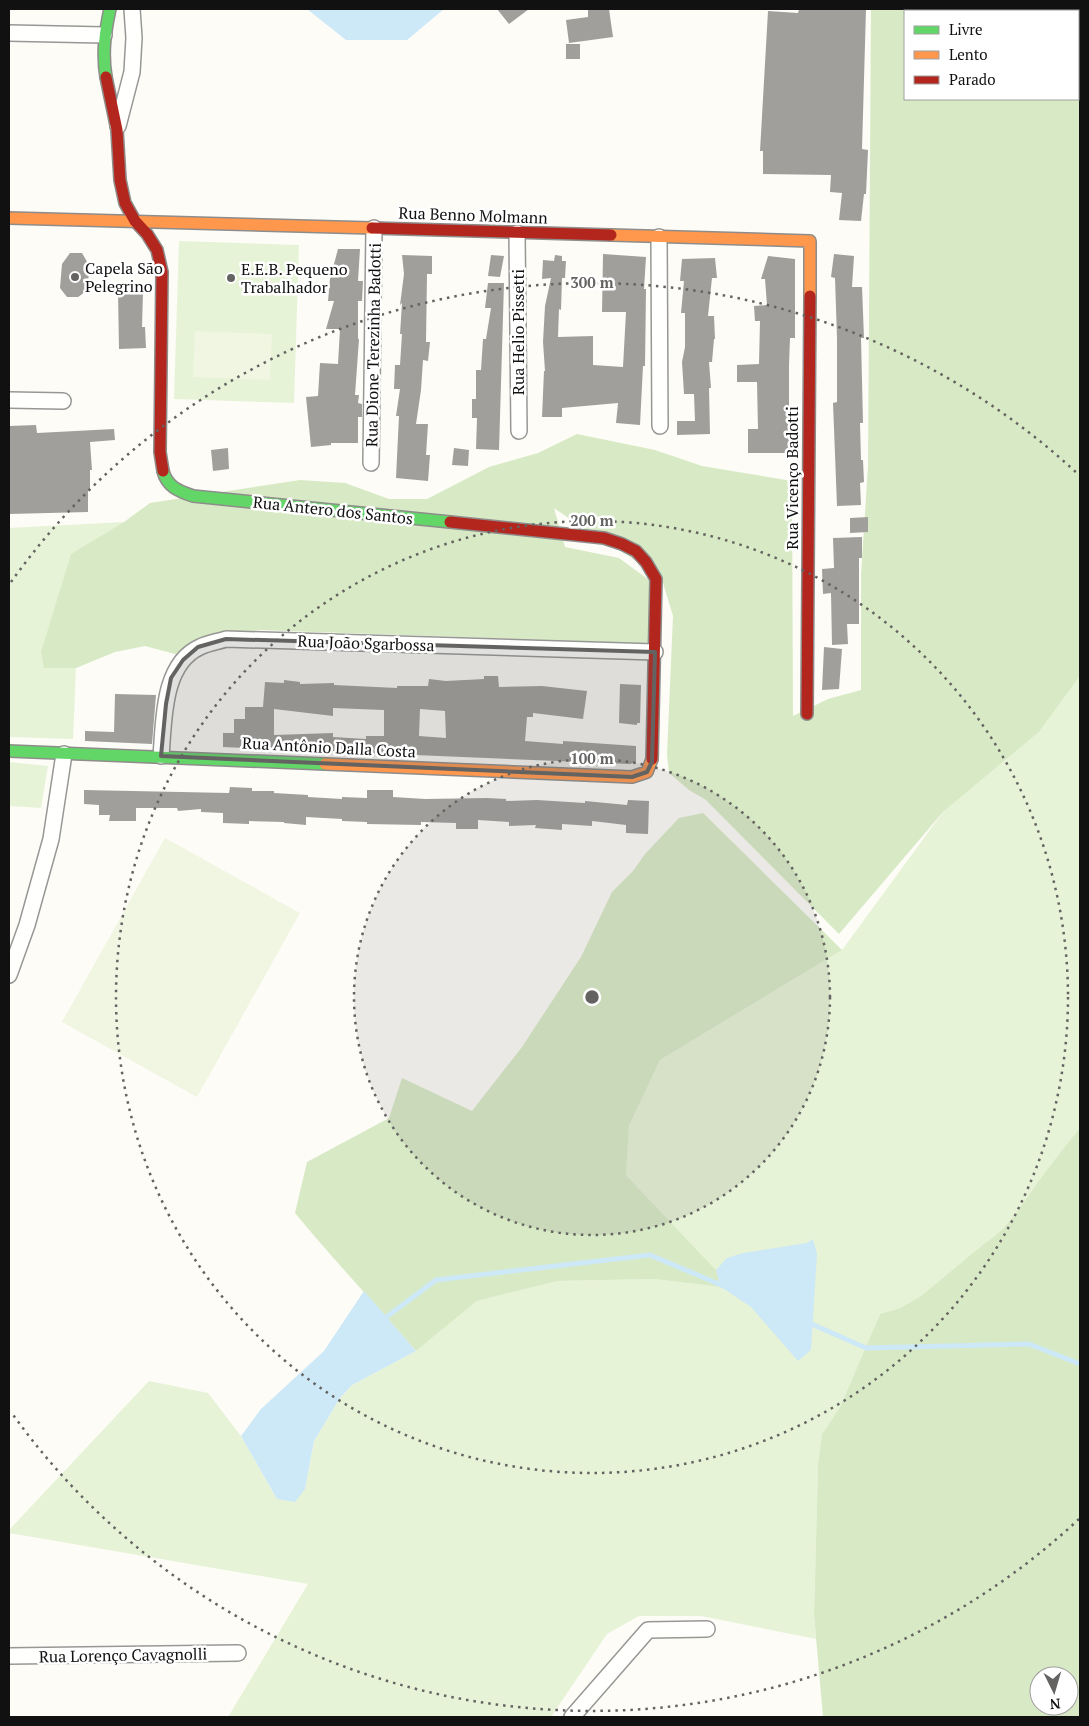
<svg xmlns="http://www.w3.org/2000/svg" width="1089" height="1726" font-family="'PT Serif',serif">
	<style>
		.green { fill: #e7f3d7 }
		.forest { fill: #d8eac5; fill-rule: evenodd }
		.pitch { fill: #f0f6e1 }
		.water { fill: #cde8f7 }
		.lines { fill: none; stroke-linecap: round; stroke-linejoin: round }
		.stream { stroke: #cde8f7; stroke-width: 5 }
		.building { fill: #a19f9c; fill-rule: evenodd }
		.street-casing { stroke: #979795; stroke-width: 18 }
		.fast-casing { stroke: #8e8d8b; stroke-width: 14 }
		.slow-casing { stroke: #8e8d8b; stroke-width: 14 }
		.jam-casing { stroke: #8e8d8b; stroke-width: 14 }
		.street { stroke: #fffffe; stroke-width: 15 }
		.fast { stroke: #63d668; stroke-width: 11 }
		.slow { stroke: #ff974d; stroke-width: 11 }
		.jam { stroke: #b3261e; stroke-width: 11 }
		.marked { fill: #646362; fill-opacity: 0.2; stroke: #646362; stroke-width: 4; stroke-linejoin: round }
		.ring { fill: none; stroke: #646362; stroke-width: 2.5; stroke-dasharray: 2.5 5 }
		.poi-dot { fill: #646362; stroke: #fff; stroke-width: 2 }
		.labels { text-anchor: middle; stroke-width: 5; stroke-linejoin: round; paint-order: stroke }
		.street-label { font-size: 16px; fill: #111; stroke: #fff }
		.poi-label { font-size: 16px; fill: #111; stroke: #fff; text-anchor: start }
		.centre { fill: #646362; stroke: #fff; stroke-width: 2.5 }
		.ring-label { font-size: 15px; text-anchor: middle; font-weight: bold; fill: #646362; stroke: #fff; stroke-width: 5; stroke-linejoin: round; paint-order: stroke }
	</style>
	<rect width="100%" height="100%" fill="#fdfcf7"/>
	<path class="green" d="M179,241L299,245L294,403L174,399Z
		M124,522L71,555L44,668H76L73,739L9,737V528Z
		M1080,676V1128C1065,1146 1051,1164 1037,1183C1022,1204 1008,1229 986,1242L921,1296L900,1308L880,1314L840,1407L822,1434L818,1464L814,1615L816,1639L701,1616H639L607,1634L551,1717H228L308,1584L9,1533V1530L149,1381L208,1393L241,1436L277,1499L305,1489L314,1441L340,1398L352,1385L416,1351L477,1301L558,1281L654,1279L721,1287L716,1270L626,1175L629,1126L660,1060L842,950L943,812L1039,732Z
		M9,762L48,766L41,808L9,806Z"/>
	<path class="forest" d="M871,9H1080V676L1039,732L943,812L839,934L706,800L689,790L669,773L667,755L673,616L661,576L583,528L554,508L565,547L619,558L649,580L658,644L258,630L203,644L182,656L145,646L115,652L76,668H44L41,652L71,554L124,522L150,503L300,480L345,483L389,499H427L489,467L538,453L577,434L655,450L702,466L792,481L793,716L828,699L861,690V575L868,466ZM905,11H1078V99H905Z
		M703,813L842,950L660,1060L629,1126L626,1175L716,1270L721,1287L654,1279L558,1281L477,1301L416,1351C376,1305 334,1260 295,1213L307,1162L389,1118L402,1078L472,1111L522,1047L581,957L612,892L633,871L645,854L679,818Z
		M1080,1128V1717H823L814,1615L818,1464L822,1434L840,1407L880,1314L900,1308L921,1296L986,1242C1008,1229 1022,1204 1037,1183C1051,1164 1065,1146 1080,1128ZM1039,1676H1069V1706H1039Z"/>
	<path class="pitch" d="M195,331L272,334L270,380L193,377Z
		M165,838L300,913L197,1097L62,1022Z"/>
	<path class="water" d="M307,9H444L407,40H346Z
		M813,1239L817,1254L811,1350L798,1361L751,1307L721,1287L716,1270L727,1258L743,1253L807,1243Z
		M364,1291L416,1351L352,1385L340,1398L314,1441L305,1489L295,1502L277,1499L241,1436L261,1409L324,1351Z"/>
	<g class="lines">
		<path class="stream" d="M381,1321L436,1280L650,1255L726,1287
			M807,1322L866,1348L1029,1344L1080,1364"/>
	</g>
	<path class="building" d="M497,9H529L509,24Z
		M588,9H609L613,37L569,43L566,20L588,17Z
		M799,9H866L862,149L868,150L866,194H864L861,221L839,220L842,193L830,192L831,175L763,174V151H760L768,11L798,13Z
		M566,44H580V59H566Z
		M338,249H360L358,281H363L362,301H358V339H359L355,395H359L358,403L362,404V417H358V443H331V445L311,447L306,397L318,396L320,363L338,364L340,329H326L334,301H328L330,279Z
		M70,253H82L89,265L88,290L78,297H67L60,288L62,264Z
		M603,254L646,257L644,289H646L645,366H643L640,425L616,423L618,403L562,408V417H542L544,371H545L543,342L545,306L551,278L542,279L543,260L554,261L555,255L562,256V261H566L565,278H562L561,310L559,309L558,337L593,336V365L623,367L626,312H602Z
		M834,254L854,256L852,287H862L864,338H861L863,423H860L861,460H863L864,482L860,483L861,505L837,506L833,403L837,402V338L835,278L831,277Z
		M402,255L432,256V274H427L426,342H430L428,361L423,360L421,390L416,424H428L426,455H430L428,481L396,478L399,416H396L400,389H394L395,365H400L402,334H400L402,303L400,305L404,274Z
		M491,255L504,256L500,277L488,276Z
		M768,256L795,259V338H790L789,366V453H748V429H758L757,382H737V365L759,364L760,321H755L754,306L767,305L765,279H761Z
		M715,258L717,278H712L708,316H714L715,339H714L712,362H709L711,388H709L710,434L677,435V421H695L694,394H684L682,362L685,347V313H681L684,281H680L682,259Z
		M488,283H504L499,450L476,449L477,418H472V399H476V370H481L483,339H486L491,308H485Z
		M118,292H143L142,327H145L146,348L119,349Z
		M36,425L37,433L114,429L115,440L90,442L92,470H90V491H88V512L9,514V426Z
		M228,448L229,469L213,471L211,450Z
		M454,448L469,450L468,466L452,465Z
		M868,517V532L850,533V518Z
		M862,537V558H859V624H847L848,644L832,645L831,593L823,594L822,569L834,568L833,538Z
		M824,647L842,649L839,689L822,690Z
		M484,676H498L499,687L542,686L587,691L583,719L533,713V717H527L525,741L563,744V741L636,746V762L630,764L223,747V733H234V719H245V707H263L265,682L284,683V680L300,682V684L334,683V685L397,688V686H428L429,679L446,681L484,679ZM333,708L384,710V736H366V739L333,737V733L274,735V709L333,716ZM420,709L445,711L446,738L419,736Z
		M620,684L641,685L640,723H637V725L619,723Z
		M115,694L156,695L152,744L85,741V731L114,732Z
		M230,787L252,788V791H274V793L308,795V797L342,799V797L367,798V790H393V797L425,799L487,798L506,799V801L537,800L585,803V801L627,805L628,800L649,801L648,834L626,833V825L592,821V826L562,824V830L535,828L536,825L509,826V822L478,820V829H456V823L421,822V825L367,824V822L342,821V819L306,817V825L284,823V822L249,821V824L223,823V813L201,812V809L178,811L177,808H136V821H109L110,815H99V805L84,804V790L229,793Z"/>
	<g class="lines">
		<g class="street-casing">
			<path id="street" d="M9,33L104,35
				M118,126L132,72L134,38L132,9
				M517,233L519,431
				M659,237L660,426
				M9,400L63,401
				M371,463L374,228
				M161,756C164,722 162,664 200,647C208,643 217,642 226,639L655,652
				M9,975L27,925L51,839L64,754
				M9,1656L238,1653
				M572,1717L648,1630L707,1629"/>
		</g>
		<g class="fast-casing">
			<path id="fast" d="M106,77C102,53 105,32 110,9
				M163,471C167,487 179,491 193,496L450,522
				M9,751L325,764"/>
		</g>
		<g class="slow-casing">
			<path id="slow" d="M9,218L372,228
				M611,235L810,241V296
				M325,764L632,777L647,772L652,759"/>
		</g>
		<g class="jam-casing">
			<path id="jam" d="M106,77L117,130L120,180L125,203L135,221L147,234L157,250L162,272L160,452L163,471
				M372,228L611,235
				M450,522L604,538L622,544L636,551L646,562L656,579L652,759
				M807,714L810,296"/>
		</g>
		<use href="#street" class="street"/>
		<use href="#fast" class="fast"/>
		<use href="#slow" class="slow"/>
		<use href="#jam" class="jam"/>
	</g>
	<path class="marked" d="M226,639L655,652L652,762L647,772L632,777L161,756L166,704L171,678L183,660L198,647Z"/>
	<circle cx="592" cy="997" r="238" fill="#646362" fill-opacity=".12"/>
	<g class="ring">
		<circle cx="592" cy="997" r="238"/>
		<circle cx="592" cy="997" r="476"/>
		<path d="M1079 1519A714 714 0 0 1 11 1412M11 582A714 714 0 0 1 1079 475"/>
	</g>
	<g class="poi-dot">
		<circle cx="75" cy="277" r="5"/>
		<circle cx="231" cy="278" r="5"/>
	</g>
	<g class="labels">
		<g class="street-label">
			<text transform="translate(473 215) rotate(2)" y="6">Rua Benno Molmann</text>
			<text transform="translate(518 332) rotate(-90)" y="6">Rua Helio Pissetti</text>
			<text transform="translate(373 345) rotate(-89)" y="6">Rua Dione Terezinha Badotti</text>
			<text transform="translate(792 478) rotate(-90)" y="6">Rua Vicenço Badotti</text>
			<text transform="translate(333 510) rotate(6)" y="6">Rua Antero dos Santos</text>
			<text transform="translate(366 643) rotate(2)" y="6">Rua João Sgarbossa</text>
			<text transform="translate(329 747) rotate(3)" y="6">Rua Antônio Dalla Costa</text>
			<text transform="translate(123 1655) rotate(-1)" y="6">Rua Lorenço Cavagnolli</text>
		</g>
		<g class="poi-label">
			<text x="85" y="274">Capela São<tspan x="85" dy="18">Pelegrino</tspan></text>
			<text x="241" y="275">E.E.B. Pequeno<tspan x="241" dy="18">Trabalhador</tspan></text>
		</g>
	</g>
	<circle cx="592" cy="997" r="8" class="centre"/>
	<g class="ring-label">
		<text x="592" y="288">300 m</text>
		<text x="592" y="526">200 m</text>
		<text x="592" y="764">100 m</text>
	</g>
	<rect width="1089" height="1726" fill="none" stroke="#111111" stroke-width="20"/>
	<rect x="904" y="10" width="175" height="90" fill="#ffffff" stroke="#a0a0a0"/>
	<rect x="914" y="26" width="25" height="8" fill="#63d668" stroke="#a0a0a0"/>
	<text x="949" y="35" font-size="15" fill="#111111">Livre</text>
	<rect x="914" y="51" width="25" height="8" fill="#ff974d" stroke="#a0a0a0"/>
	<text x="949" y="60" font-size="15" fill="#111111">Lento</text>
	<rect x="914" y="76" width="25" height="8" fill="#b3261e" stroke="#a0a0a0"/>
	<text x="949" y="85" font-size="15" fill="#111111">Parado</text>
	<g transform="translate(1054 1691) rotate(175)"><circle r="24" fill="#ffffff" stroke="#a0a0a0"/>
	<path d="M0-4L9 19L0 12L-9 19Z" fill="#646362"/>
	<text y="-8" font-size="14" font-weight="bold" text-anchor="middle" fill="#111111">N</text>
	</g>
</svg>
